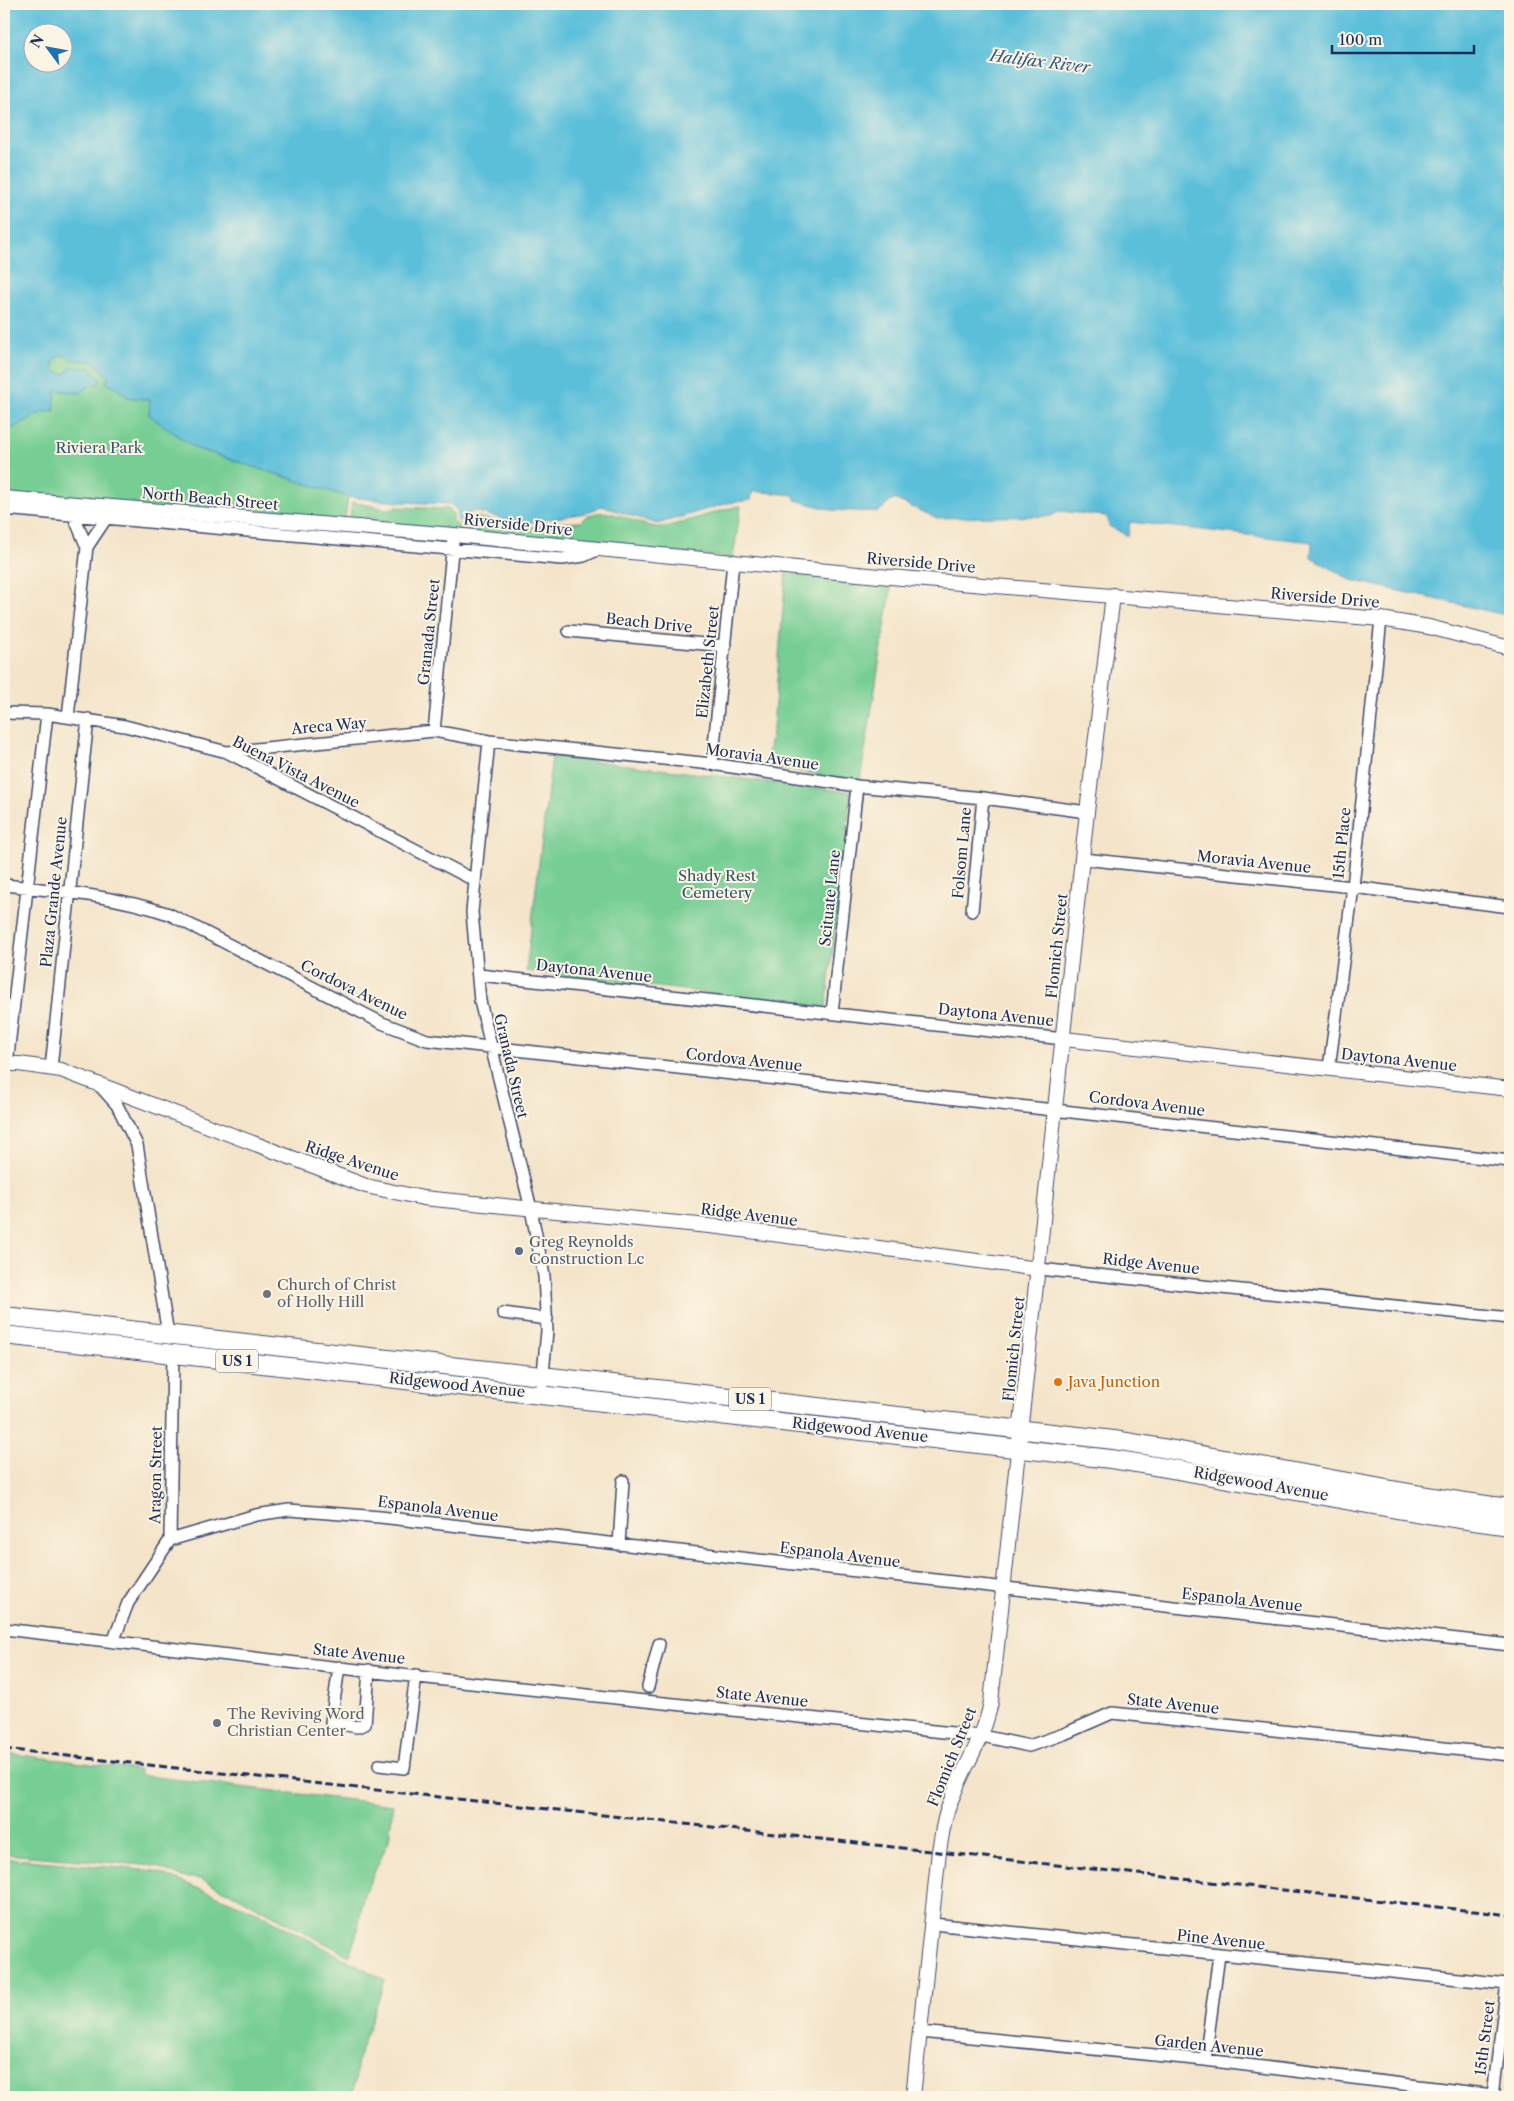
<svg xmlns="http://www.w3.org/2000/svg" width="1514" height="2101" font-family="'Libre Caslon Text',serif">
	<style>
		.green { fill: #77ce94; stroke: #497e79 }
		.water { fill: #5cbfda; stroke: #3c779c; fill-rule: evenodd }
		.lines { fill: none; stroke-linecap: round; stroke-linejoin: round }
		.minor-casing { stroke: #3c4a6e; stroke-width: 14 }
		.tertiary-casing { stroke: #3c4a6e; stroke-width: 16 }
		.primary-casing { stroke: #3c4a6e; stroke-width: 20 }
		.minor { stroke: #fff; stroke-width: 11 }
		.tertiary { stroke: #fff; stroke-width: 14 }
		.primary { stroke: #fff; stroke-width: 18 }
		.rail { stroke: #1b2f5e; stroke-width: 3; stroke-dasharray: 8 4; stroke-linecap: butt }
		.service-dot { fill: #5c6f8a; stroke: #fcf5e5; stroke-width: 2 }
		.worship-dot { fill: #6b7280; stroke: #fcf5e5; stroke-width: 2 }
		.food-dot { fill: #e8710a; stroke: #fcf5e5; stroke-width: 2 }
		.labels { text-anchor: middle; stroke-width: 4; stroke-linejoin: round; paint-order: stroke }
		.shield { fill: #fcf5e5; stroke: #5e6a86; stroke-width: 1 }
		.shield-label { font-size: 14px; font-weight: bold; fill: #1b2f5e }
		.park-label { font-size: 15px; fill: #32576c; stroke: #fcf5e5 }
		.street-label { font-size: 15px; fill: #1b2f5e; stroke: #fcf5e5 }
		.service-label { font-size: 15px; fill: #4e5e75; stroke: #fcf5e5; text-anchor: start }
		.worship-label { font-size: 15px; fill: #5b616d; stroke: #fcf5e5; text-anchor: start }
		.food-label { font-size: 15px; fill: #c56008; stroke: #fcf5e5; text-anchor: start }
		.water-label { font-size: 16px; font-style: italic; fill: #2e5a83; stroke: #fcf5e5 }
	</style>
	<rect width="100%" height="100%" fill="#fcf5e5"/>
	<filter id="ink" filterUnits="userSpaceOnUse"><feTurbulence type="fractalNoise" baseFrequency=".02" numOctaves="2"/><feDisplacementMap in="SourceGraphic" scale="10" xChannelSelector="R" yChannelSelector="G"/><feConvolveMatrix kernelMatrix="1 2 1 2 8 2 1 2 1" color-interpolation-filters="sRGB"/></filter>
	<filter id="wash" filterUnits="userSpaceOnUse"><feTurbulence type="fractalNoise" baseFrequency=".0096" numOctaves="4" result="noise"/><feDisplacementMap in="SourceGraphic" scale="20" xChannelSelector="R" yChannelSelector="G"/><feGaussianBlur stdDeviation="1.12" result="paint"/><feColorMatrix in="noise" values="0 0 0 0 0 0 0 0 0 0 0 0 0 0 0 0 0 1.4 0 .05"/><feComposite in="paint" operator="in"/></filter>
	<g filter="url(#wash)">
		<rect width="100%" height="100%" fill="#f4e4c9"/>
		<path class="green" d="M60,355L94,361L108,376L112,385L128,397L150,400L149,415L195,448L348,497L344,526L4,498V433L42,412L54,411L55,390L80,393L90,385L99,384L70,370L66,374L58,373L53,368L54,360Z
			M352,502L387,509L397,507L448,509L454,513L453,522L457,525H468L471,518L475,516L521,529L553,523L580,522C602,500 630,523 655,527C667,530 722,508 741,506L733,558L349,522Z
			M786,573L892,584L860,781L765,767L773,728Z
			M552,756L851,792L826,1007L526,971Z
			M4,1753L140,1770L139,1775L393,1805L389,1840L363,1897L358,1930L349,1956L243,1899L201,1879L182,1877L155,1866L4,1854Z
			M4,1858L155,1871L259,1913L385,1980L358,2059L353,2097H4Z"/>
		<path class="water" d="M4,4H1510V616L1351,580L1311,557L1312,542L1130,522L1128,536L1109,526L1108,519L1105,516L1060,511L1051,516L937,518L894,499L878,512L832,510L795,500L794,495L753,491L751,500L728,503L657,524L602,506L585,513L521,524L474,511L467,515L464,522L457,521L458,511L450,504L398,502L348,497L195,448L149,415L150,400L128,397L117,388L107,384L108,376L94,361L71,360L67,356L60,355L54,360L53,368L58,373L66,374L71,367L90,368L100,379L99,384L90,385L80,393L56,390L54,411L42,412L4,433ZM32,32H62V62H32Z"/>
	</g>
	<g filter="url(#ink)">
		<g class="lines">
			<g class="minor-casing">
				<path id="minor" d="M4,509L562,559L584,556L597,550
					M71,510L87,547
					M569,631L725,646
					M4,713L47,714L125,726L227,752L474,880
					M68,717L87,547L109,514
					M434,731L453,542
					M489,741L472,912L480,1001L531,1209L544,1276L547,1331L541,1395
					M227,752L434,731L489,741L712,764L857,786L983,798L1087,812
					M712,764L733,563
					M1083,859L1353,887L1510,907
					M4,885C60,891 116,896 169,914L382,1023L427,1040L1510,1161
					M972,911L983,798
					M479,975L1064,1039
					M832,1013L857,786
					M7,1064L47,714
					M51,1068L88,719
					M1329,1068L1353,887L1381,619
					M101,1087L117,1105L137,1145L168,1334
					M1039,1269L1510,1318
					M503,1313L547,1319
					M170,1540L256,1515L289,1510L380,1517L1510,1645
					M619,1545L623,1481
					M4,1629L462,1682L982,1736L1029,1746L1064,1734L1112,1713L1510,1755
					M113,1642L128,1603L170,1540L173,1354
					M339,1667L331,1722L357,1727L365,1724L369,1670
					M648,1687L659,1644
					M379,1765L404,1768L416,1675
					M920,2032L1205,2060L1493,2095L1507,1984L933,1924
					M1205,2060L1219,1955"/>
			</g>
			<g class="tertiary-casing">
				<path id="tertiary" d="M4,498L454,535L879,576L1381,619L1429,627L1510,648
					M1064,1039L1510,1089
					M4,1064H19L61,1070L366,1186L423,1198L719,1227L1039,1269
					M913,2097L939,1851C942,1836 943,1820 949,1806C962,1768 983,1743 991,1702L1087,812L1113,595"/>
			</g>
			<g class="primary-casing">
				<path id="primary" d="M4,1316L1114,1440C1246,1461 1377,1491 1510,1508
					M4,1335L1111,1459C1244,1479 1376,1509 1510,1526"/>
			</g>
			<use href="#minor" class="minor"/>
			<use href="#tertiary" class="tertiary"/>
			<use href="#primary" class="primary"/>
			<path class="rail" d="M4,1749L1510,1915"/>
		</g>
	</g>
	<circle class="service-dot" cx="519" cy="1251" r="5"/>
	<g class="worship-dot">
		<circle cx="267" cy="1294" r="5"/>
		<circle cx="217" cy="1723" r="5"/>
	</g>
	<circle class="food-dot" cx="1058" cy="1382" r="5"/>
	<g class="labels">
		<g class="shield">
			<rect x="216" y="1349.5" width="42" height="23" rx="4"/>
			<rect x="729" y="1387.5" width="42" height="23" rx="4"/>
		</g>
		<g class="shield-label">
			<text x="237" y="1366">US 1</text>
			<text x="750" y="1404">US 1</text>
		</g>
		<g class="park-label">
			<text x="99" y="453">Riviera Park</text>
			<text x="717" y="881">Shady Rest<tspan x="717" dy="17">Cemetery</tspan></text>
		</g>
		<g class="street-label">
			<text transform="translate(210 499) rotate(5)" y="5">North Beach Street</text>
			<text transform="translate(518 525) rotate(6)" y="5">Riverside Drive</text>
			<text transform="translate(921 563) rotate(5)" y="5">Riverside Drive</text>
			<text transform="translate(1325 598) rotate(5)" y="5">Riverside Drive</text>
			<text transform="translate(649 623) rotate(6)" y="5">Beach Drive</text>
			<text transform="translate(429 632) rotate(-84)" y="5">Granada Street</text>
			<text transform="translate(708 662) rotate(-84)" y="5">Elizabeth Street</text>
			<text transform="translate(329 726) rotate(-5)" y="5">Areca Way</text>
			<text transform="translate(762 757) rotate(8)" y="5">Moravia Avenue</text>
			<text transform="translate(296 772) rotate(27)" y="5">Buena Vista Avenue</text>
			<text transform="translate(1342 843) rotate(-84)" y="5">15th Place</text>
			<text transform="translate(962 853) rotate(-85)" y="5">Folsom Lane</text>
			<text transform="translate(1254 862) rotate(6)" y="5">Moravia Avenue</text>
			<text transform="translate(54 892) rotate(-84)" y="5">Plaza Grande Avenue</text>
			<text transform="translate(830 898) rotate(-84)" y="5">Scituate Lane</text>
			<text transform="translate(1057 946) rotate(-84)" y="5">Flomich Street</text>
			<text transform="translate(594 971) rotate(6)" y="5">Daytona Avenue</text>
			<text transform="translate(354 990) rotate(26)" y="5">Cordova Avenue</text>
			<text transform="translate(996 1015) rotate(6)" y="5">Daytona Avenue</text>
			<text transform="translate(744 1060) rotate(6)" y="5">Cordova Avenue</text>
			<text transform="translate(1399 1060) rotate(6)" y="5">Daytona Avenue</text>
			<text transform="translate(511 1066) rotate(77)" y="5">Granada Street</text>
			<text transform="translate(1147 1104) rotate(7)" y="5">Cordova Avenue</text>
			<text transform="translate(352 1161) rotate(18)" y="5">Ridge Avenue</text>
			<text transform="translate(749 1215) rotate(7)" y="5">Ridge Avenue</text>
			<text transform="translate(1151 1264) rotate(6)" y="5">Ridge Avenue</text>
			<text transform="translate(1014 1349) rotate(-84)" y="5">Flomich Street</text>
			<text transform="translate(457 1385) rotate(6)" y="5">Ridgewood Avenue</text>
			<text transform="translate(860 1430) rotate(6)" y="5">Ridgewood Avenue</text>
			<text transform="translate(156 1475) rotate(-89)" y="5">Aragon Street</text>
			<text transform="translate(1261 1484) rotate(10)" y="5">Ridgewood Avenue</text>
			<text transform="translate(438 1509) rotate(7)" y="5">Espanola Avenue</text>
			<text transform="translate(840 1555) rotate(7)" y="5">Espanola Avenue</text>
			<text transform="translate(1242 1600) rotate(6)" y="5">Espanola Avenue</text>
			<text transform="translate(359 1654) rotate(6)" y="5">State Avenue</text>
			<text transform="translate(762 1697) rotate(6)" y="5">State Avenue</text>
			<text transform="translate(1173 1704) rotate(6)" y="5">State Avenue</text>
			<text transform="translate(952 1757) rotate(-68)" y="5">Flomich Street</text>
			<text transform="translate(1221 1940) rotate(6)" y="5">Pine Avenue</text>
			<text transform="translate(1485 2038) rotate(-83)" y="5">15th Street</text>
			<text transform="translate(1209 2046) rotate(6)" y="5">Garden Avenue</text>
		</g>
		<g class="service-label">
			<text x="529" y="1247">Greg Reynolds<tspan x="529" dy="17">Construction Lc</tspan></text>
		</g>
		<g class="worship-label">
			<text x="277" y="1290">Church of Christ<tspan x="277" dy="17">of Holly Hill</tspan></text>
			<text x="227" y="1719">The Reviving Word<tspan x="227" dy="17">Christian Center</tspan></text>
		</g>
		<g class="food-label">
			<text x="1068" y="1387">Java Junction</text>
		</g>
		<g class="water-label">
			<text transform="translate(1040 61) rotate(7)" y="6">Halifax River</text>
		</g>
	</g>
	<rect width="1514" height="2101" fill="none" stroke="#fcf5e5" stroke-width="20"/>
	<g transform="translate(48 48) rotate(302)"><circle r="24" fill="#fcf5e5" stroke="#a2a6af"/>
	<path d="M0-4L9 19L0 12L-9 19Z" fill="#1f6fb2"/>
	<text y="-8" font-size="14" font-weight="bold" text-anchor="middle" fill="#1b2f5e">N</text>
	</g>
	<path d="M1332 45v8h142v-8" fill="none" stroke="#1b2f5e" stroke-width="2.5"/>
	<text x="1339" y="45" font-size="15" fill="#1b2f5e" stroke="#fcf5e5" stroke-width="4" paint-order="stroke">100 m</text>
</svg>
